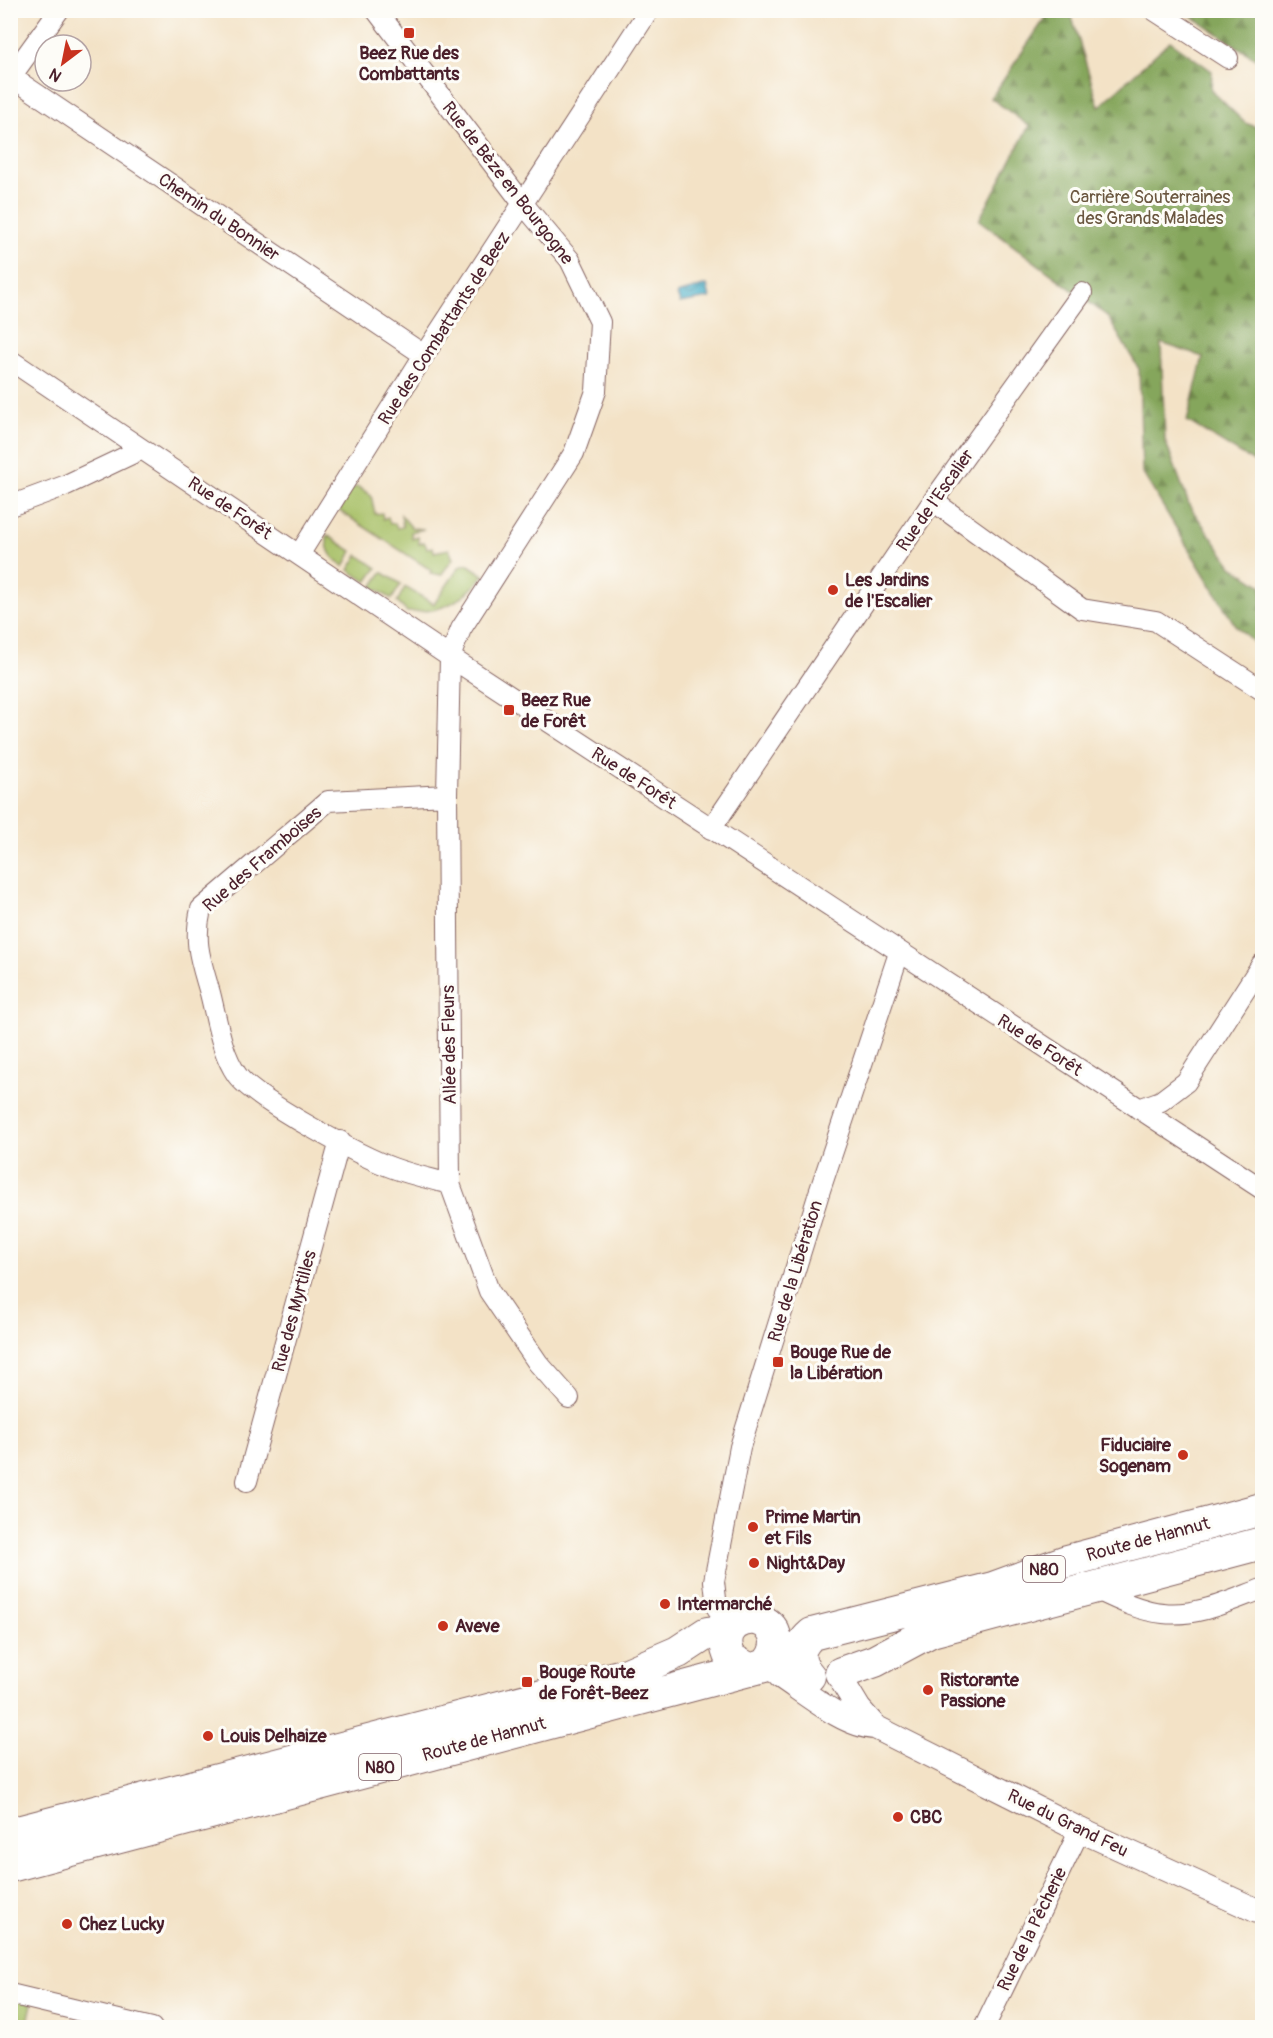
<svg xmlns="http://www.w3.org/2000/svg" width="1273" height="2038" font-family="Pangolin,sans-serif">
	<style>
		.green { fill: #a7c066; stroke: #787048; stroke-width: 1.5 }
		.forest { fill: url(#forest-firs); stroke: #686243; stroke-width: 1.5 }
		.water { fill: url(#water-waves); stroke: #4a677a; stroke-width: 1.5 }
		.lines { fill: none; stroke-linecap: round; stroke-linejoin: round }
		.minor-casing { stroke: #856361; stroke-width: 22 }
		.tertiary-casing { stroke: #856361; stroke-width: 26 }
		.primary-casing { stroke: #856361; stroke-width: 34 }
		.minor { stroke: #fff; stroke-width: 20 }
		.tertiary { stroke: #fff; stroke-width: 24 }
		.primary { stroke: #fff; stroke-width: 32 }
		.poi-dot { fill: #c8321e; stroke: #fdfcf7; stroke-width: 2 }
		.labels { text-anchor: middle; stroke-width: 6; stroke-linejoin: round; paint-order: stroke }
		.shield { fill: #fdfcf7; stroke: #806168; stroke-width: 1.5 }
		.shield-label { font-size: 16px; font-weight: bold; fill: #4a1f2b }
		.poi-label { font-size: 18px; font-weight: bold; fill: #4a1f2b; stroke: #fdfcf7; text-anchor: start }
		.street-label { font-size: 18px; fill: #4a1f2b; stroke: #fdfcf7 }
		.park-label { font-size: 18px; fill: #6b5740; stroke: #fdfcf7 }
	</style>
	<defs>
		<pattern id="forest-firs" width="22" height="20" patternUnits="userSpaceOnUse" patternTransform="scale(1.5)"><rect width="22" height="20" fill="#85a65b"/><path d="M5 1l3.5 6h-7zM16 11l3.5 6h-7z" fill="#6f874b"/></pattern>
		<pattern id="water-waves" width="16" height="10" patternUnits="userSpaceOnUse" patternTransform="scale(1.5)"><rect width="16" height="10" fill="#49afc8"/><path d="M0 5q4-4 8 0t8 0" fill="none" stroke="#3f8ea3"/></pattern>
	</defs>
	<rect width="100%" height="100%" fill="#fdfcf7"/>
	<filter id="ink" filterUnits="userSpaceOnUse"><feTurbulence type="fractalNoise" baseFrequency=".0167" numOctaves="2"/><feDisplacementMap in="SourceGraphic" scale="12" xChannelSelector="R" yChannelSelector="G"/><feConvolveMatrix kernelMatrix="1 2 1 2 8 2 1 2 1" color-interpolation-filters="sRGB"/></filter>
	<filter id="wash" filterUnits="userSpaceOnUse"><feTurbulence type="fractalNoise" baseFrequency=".008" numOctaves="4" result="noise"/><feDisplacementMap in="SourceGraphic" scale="24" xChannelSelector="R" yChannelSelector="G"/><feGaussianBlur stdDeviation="1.35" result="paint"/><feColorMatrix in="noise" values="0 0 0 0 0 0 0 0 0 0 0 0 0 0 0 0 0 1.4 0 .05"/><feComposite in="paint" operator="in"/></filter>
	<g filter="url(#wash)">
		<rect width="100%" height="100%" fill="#f3e2c6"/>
		<path class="green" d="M358,487L371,495L375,514L382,513L383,519L388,517L390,524L395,523L397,528L403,527L401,515L412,528L424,529L411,532L412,539L418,537L419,544L424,542L427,548L433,547L434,552L449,549L453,559L441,575L430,573L431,570L338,510L351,488Z
			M327,535L352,551L344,567C331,557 326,552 327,535Z
			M358,555L377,568L367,582L349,570Z
			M467,564L484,575C463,602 440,613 407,612L397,602L405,587L434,604L460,566Z
			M382,572L401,584L392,599L372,587Z
			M10,1997L32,2004L27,2027H11Z"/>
		<path class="forest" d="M1050,11H1070L1099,107L1170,41L1212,71L1211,90L1245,123L1262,129V467L1187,421L1203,357L1161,343L1165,440L1190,507L1232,566L1262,586V650L1235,625L1142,472L1139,369L1107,316L979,220L1029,126L991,98Z
			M1184,11H1262V63Z"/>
		<path class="water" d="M707,285L710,298L680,303L677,294Z"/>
	</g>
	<g filter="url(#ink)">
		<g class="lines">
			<g class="minor-casing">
				<path id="minor" d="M376,10L524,205L570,260L600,322L596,391L574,453L461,629L450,657L447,795L450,1184L489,1291L538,1363L569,1398
					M1154,10L1228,58
					M10,78L59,10
					M13,78L424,355
					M10,360L450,657L1262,1189
					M933,501L1082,609L1156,621L1262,690
					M10,506L64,486L142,449
					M299,555L424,355L649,10
					M447,795L328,801L201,909C193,943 201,961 210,993C217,1020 221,1052 237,1075C255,1100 362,1157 393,1168C412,1175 432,1179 450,1184
					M711,829L933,501L1082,293
					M1139,1109L1161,1101L1186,1082L1262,964
					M247,1481L340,1141
					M1093,1588C1114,1598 1139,1611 1163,1613C1197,1617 1232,1600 1262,1589
					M732,1627L717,1608L714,1581L740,1447L819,1193L899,953
					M10,1994L152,2028
					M984,2028L1080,1830"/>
			</g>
			<g class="tertiary-casing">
				<path id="tertiary" d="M780,1676C806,1693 845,1726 875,1727
					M839,1676L859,1709L875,1727L1080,1830L1262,1913"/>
			</g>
			<g class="primary-casing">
				<path id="primary" d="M841,1673L875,1661L931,1631L1262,1543
					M809,1676C795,1661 797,1647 812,1634L993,1588L1064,1562L1262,1509
					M10,1834L627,1674L678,1652L707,1633L729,1630
					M10,1866L764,1666C772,1660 776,1652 776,1642C773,1603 709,1616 731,1659L749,1669"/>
			</g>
			<use href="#minor" class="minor"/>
			<use href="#tertiary" class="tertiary"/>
			<use href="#primary" class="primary"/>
		</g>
	</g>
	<g class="poi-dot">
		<rect x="403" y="27" width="12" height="12" rx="3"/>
		<circle cx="833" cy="590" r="6"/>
		<rect x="503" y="704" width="12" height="12" rx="3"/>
		<rect x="772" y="1356" width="12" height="12" rx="3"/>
		<circle cx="1183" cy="1455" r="6"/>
		<circle cx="753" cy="1527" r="6"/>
		<circle cx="754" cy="1563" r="6"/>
		<circle cx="665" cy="1604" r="6"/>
		<circle cx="443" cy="1626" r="6"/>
		<rect x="521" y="1676" width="12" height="12" rx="3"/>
		<circle cx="928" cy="1690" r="6"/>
		<circle cx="208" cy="1736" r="6"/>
		<circle cx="898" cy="1817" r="6"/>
		<circle cx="67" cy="1924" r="6"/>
	</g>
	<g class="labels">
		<g class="shield">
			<rect x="1023" y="1556" width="42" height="26" rx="4.5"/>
			<rect x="359" y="1754" width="42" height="26" rx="4.5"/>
		</g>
		<g class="shield-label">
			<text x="1044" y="1575">N80</text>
			<text x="380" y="1773">N80</text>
		</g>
		<g class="poi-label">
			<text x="409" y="59" text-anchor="middle">Beez Rue des<tspan x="409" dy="21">Combattants</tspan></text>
			<text x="845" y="586">Les Jardins<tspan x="845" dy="21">de l'Escalier</tspan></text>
			<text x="521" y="706">Beez Rue<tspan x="521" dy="21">de Forêt</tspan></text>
			<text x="790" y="1358">Bouge Rue de<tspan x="790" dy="21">la Libération</tspan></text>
			<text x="1171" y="1451" text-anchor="end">Fiduciaire<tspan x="1171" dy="21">Sogenam</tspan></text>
			<text x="765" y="1523">Prime Martin<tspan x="765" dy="21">et Fils</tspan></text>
			<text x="766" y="1569">Night&amp;Day</text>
			<text x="677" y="1610">Intermarché</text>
			<text x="455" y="1632">Aveve</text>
			<text x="539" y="1678">Bouge Route<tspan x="539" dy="21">de Forêt-Beez</tspan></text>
			<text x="940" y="1686">Ristorante<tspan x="940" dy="21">Passione</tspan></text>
			<text x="220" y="1742">Louis Delhaize</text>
			<text x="910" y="1823">CBC</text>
			<text x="79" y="1930">Chez Lucky</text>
		</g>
		<g class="street-label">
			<text transform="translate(508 183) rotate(52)" y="6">Rue de Bèze en Bourgogne</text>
			<text transform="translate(219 217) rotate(34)" y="6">Chemin du Bonnier</text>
			<text transform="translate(444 328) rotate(-57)" y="6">Rue des Combattants de Beez</text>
			<text transform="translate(935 500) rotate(-55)" y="6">Rue de l'Escalier</text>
			<text transform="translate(230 508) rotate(34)" y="6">Rue de Forêt</text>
			<text transform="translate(634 778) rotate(33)" y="6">Rue de Forêt</text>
			<text transform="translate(262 859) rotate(-41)" y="6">Rue des Framboises</text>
			<text transform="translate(449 1045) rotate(-91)" y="6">Allée des Fleurs</text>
			<text transform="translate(1040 1045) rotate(33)" y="6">Rue de Forêt</text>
			<text transform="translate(795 1271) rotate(-73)" y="6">Rue de la Libération</text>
			<text transform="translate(294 1311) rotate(-75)" y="6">Rue des Myrtilles</text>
			<text transform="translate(1148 1539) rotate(-15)" y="6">Route de Hannut</text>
			<text transform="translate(484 1739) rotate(-15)" y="6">Route de Hannut</text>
			<text transform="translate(1068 1823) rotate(26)" y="6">Rue du Grand Feu</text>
			<text transform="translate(1032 1929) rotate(-64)" y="6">Rue de la Pêcherie</text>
		</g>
		<g class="park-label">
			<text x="1150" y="203">Carrière Souterraines<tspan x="1150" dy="21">des Grands Malades</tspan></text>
		</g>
	</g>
	<rect width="1273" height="2038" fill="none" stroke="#fdfcf7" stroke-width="36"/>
	<g transform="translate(63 63) rotate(212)"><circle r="28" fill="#fdfcf7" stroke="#b5a4a5" stroke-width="1.5"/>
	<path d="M0-4.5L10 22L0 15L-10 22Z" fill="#c8321e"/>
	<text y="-9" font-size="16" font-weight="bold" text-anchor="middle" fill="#4a1f2b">N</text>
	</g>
</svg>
